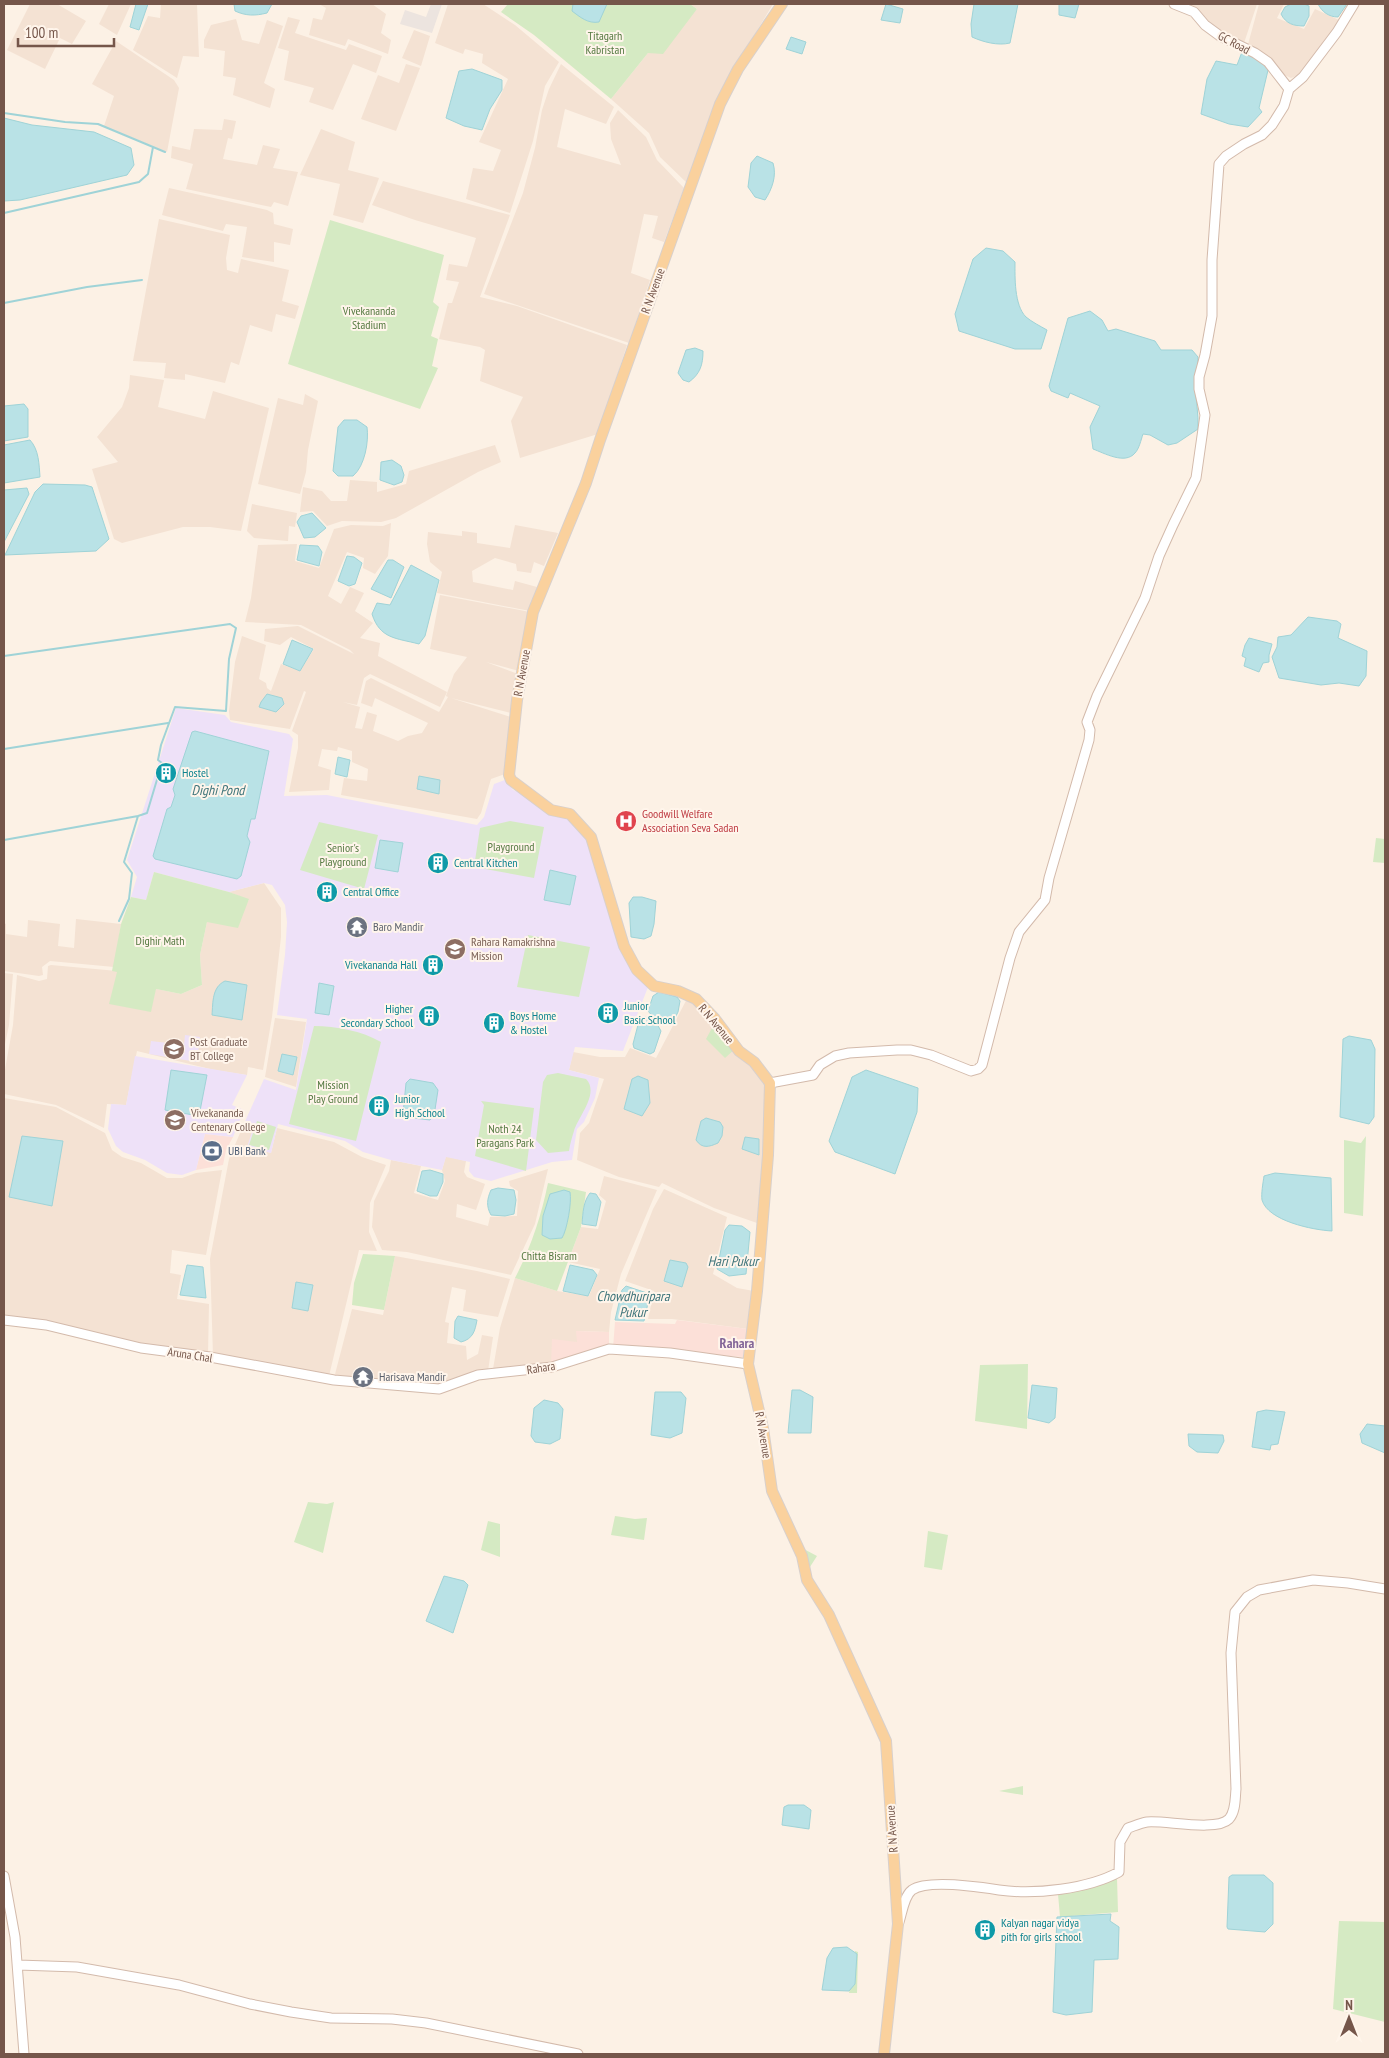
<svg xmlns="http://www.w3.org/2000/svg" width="1389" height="2058" font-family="'PT Sans Narrow',sans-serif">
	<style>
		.residential { fill: #f4e2d3 }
		.commercial { fill: #fce0d8 }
		.industrial { fill: #ece4df }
		.education { fill: #eee1f8 }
		.green { fill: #d5eac3 }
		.water { fill: #b9e2e6; stroke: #9fd3d7 }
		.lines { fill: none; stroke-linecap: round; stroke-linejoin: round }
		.stream { stroke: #9fd3d7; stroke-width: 2 }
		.secondary-casing { stroke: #d3baab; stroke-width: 11 }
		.primary-casing { stroke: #d8d0cc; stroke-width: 12 }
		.secondary { stroke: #fff; stroke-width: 9 }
		.primary { stroke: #fad19d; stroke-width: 10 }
		.labels { text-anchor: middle; stroke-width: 4; stroke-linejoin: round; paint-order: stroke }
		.park-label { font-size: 12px; fill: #567a42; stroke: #fff5eb }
		.street-label { font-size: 12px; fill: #75564a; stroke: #fff5eb }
		.culture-label { font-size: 12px; fill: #0d838f; stroke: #fff5eb; text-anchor: start }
		.health-label { font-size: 12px; fill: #be3a42; stroke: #fff5eb; text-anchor: start }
		.worship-label { font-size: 12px; fill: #5b616d; stroke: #fff5eb; text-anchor: start }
		.education-label { font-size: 12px; fill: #785e54; stroke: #fff5eb; text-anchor: start }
		.service-label { font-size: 12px; fill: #4e5e75; stroke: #fff5eb; text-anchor: start }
		.water-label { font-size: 14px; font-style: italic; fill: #3e747a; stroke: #fff5eb }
		.neighbourhood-label { font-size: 14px; font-weight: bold; fill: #836698; stroke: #fff5eb }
	</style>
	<rect width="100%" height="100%" fill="#fcf1e5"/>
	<path class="residential" d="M30,4H57L86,21L72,44L60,38L45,69L7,50Z
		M109,4H131L117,35L99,24Z
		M161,4H197L199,57L183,56L177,78L133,50L148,16L160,18Z
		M319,4H372L386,14L381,33L391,40L388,54L348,39L345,46L309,35L313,18L322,20L326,8Z
		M448,4H483L515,25L559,62L545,86L533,141L510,213L466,199L473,168L493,171L501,150L479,142L508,79L482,63L483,54L465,49L463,54L435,43Z
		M690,4H773L722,89L687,183L660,157L649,133L611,99L648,53L697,9Z
		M1182,4H1257L1243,46L1225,37Z
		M1259,4H1284L1277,18L1304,29L1315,9L1339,20L1335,31L1304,73L1291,78L1280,73L1247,48Z
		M288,17L300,20L295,33L346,50L349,44L382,56L376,73L353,64L333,110L309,102L314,88L284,80L289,51L278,48Z
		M236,19L242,40L259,44L267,20L283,26L264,83L275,89L270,108L233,95L236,78L223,76L225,51L204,48V40L211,25Z
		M414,30L430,36L421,66L402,58Z
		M116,41L174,80L179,88L167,152L104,126L114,96L92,84Z
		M406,64L420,68L396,131L361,119L378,75L399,83Z
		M561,64L614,107L606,124L565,109L557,147L621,165L611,139L610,123L618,110L646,137L657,160L684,188L664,242L652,238L658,216L644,214L631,273L650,280L629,343L484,294L523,193L535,148L542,110L549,89Z
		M224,119L236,121L232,139L228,138L223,159L257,165L263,145L280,149L273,168L298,172L288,206L274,202L271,207L186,189L193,164L171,158L172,146L190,150L194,129L222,130Z
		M321,129L355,142L348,170L379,178L363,223L333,215L340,184L300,175Z
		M383,181L510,215L480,297L517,306L627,345L598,434L520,458L511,421L523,397L480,381L485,350L480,347L439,339L448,303H452L459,282L446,280L449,264L467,267L476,238L415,220L372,205Z
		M169,188L267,210L273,213L274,224L293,229L290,245L274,242V262L242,257L247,227L226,224L223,231L162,215Z
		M159,219L230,235L226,258L227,270L238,273L241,259L289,270L282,301L299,306L295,319L276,314L272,332L250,325L239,365L231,362L225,383L185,374V380L164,378L166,363L133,361Z
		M130,375L164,380L158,407L205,419L213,391L269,408L241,531L210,527H183L122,543L114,539L92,469L118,462L97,437L122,407L129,388Z
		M305,394L318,401L308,450L306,472L300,494L258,484L278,398L303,405Z
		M495,445L501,462L478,472L396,518L381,522L342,521L327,526L313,511L300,512L303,487L322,491L331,501H347L350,480L377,482V492L406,484L409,471Z
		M252,504L297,513L295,527L289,526L288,541L254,538L247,531Z
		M391,523L388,556L375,574L363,568L364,558L347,552L328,596L341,604L350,587L364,593L355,611L373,623L360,638L380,643L378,656L447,692L440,707L370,674L364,678L357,705L343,702L360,707L355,728L362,729L367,712L377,715L373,731L398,741L408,736L422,733L428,723L375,698L372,707L361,703L366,681L371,678L439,712L448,697L446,696L454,674L467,657L430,649L440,595L530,612L519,671L486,662L518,674L511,713L451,698L511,717L505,762V774L491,779L481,813L477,819L341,795L344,778L367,781L368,769L352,762V751L338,747L337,751L322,749L318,766L331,770L329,790L289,792L298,748V735L292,731L306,692L304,691L290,729L230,720L229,711L235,662L242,636L266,645L259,679L266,683L267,688L271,691L281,664L300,671L314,649L291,637L280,645L264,641L265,629L298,626L354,654L350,650L301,625L245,622L251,598L258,545L297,544L295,561L319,568L334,529L351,525L383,526Z
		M515,525L558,533L544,566L534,562L531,573L517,571L516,564L495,558L472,571L473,582L513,590L515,581L537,587L530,611L437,593L442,572L430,562L427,544L428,532L462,536V531L477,533V543L510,548Z
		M264,883L281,908V937L272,1017L263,1070L248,1067L247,1075L214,1070L137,1051L126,1105L107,1104L104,1128L56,1105L4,1094V1075L13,1025L17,975L39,981L47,979L48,966L51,965L117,971L156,989L181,994L202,985L200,955L207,922L249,900L229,892Z
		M76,919L121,924L114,967L50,961L42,967L43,975L39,976L4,971V923L6,924V934L27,937L28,920L60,924L58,946L74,948Z
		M4,973L13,974L9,1025L4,1049Z
		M689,995L699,1006L729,1049L767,1078L766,1151L757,1223L714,1208L662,1183L659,1187L619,1177L577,1160L580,1133L589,1123L604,1079L569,1070L573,1052L600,1057H625L630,1048L656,1058Z
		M275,1018L306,1022L296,1087L265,1077Z
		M4,1098L56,1107L105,1133L112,1150L122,1157L141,1163L167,1178H182L196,1173L222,1170L206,1255L172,1250L170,1273L181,1275L177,1299L209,1304L208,1355L143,1346L4,1317Z
		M243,1126L253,1129L248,1147L271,1153L277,1128L334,1142L362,1157L386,1165L370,1203L369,1232L377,1251L359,1250L329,1376L213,1356L210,1259L229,1159Z
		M446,1156L466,1161L464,1172L467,1177L485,1184L476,1210L457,1204L456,1217L488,1226L490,1217L517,1216L518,1191L510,1186L509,1181L548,1169L535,1224L511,1275L407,1252L382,1250L372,1227L374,1201L389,1171L391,1160L421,1166L414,1193L438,1200L445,1181L442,1170Z
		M604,1176L657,1190L621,1274L611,1312L609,1332L577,1331V1342L551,1364L493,1369L500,1328L515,1278L557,1291L589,1296L600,1269L568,1262L581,1227L598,1229L606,1201L599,1195Z
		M664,1189L727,1217L713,1274L737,1288L754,1291L748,1329L672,1319H648L654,1291L625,1281L653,1209Z
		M395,1256L477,1271L510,1279L498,1317L463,1311L466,1290L452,1287L445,1322L449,1323L447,1343L466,1346L467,1360L478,1354L482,1335L493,1337L488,1371L439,1387L334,1378L352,1309L383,1315Z"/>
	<path class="commercial" d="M205,1134L233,1137L226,1150L223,1165L196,1170Z
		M677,1320L748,1329L743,1357L613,1348L615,1322L675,1324Z
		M576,1331L609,1332V1347L551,1364L552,1339L577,1342Z"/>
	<path class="industrial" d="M431,4H442L432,33L400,24L405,10L426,17Z"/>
	<path class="education" d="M176,708L225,715L231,722L289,734L293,739L284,796L327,795L477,825L484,817L494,784L505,780L513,790L570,815L588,833L621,944L650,982L623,1051L575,1047L569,1070L599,1078L595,1098L584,1122L577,1129L572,1160L552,1162L491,1181L474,1177L469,1171L470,1162L446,1157L442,1170L391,1160L363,1152L345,1141L278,1124L271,1153L247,1147L253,1129L243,1126L264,1079L296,1090L307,1019L277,1015L285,955L287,922L285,905L272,885L264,883L229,892L154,872L146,900L131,897L137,877L127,860Z
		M185,1035L200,1037L197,1062L149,1054L151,1041L184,1045Z
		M135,1056L247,1075L232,1105L244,1110L233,1137L205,1134L196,1170L182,1175L167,1173L145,1160L123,1152L116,1146L108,1129L111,1104L126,1105Z"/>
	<path class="green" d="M508,4H690L697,9L663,54L648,53L611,99L534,35L501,12Z
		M330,220L444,255L433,302L439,307L431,336L438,339L432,366L438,368L420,409L288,364Z
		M510,821L544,827L534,878L474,867L480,828Z
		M319,822L378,835L364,889L300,870Z
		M1376,838L1385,839V863L1373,862Z
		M154,872L229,892L249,899L238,928L207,922L200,955L202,985L181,994L156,989L151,1012L109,1004L117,972L112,971L121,924L131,897L146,900Z
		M528,935L590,947L579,997L517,987Z
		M314,1026C336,1026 362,1031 381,1042L356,1141L289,1124Z
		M712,1028L728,1041L735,1049L725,1058L706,1039Z
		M558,1073L586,1079C600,1093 578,1117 574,1131C572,1137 570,1144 569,1151L548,1153L536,1140L543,1082L547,1075Z
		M481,1101L534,1108L526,1171L475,1156L484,1105Z
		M257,1121L276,1127L269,1150L249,1145Z
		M1366,1136L1363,1216L1344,1213V1140L1361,1143Z
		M548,1183L586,1192L581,1227L557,1291L515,1278C531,1247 541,1217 548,1183Z
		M363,1254L395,1256L384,1310L352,1305L354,1283Z
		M1028,1364L1027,1429L975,1421L980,1365Z
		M308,1502L327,1504L334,1502L323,1553L294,1542Z
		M615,1516L635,1519L647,1518L644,1540L611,1535Z
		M488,1521L500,1524V1557L481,1550Z
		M928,1531L948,1535L942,1570L924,1567Z
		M800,1547L817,1556L808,1570Z
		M1023,1786V1795L999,1791Z
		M1117,1878L1118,1912L1060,1917L1058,1894Z
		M1339,1921L1385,1922V2022L1333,2009Z
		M855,1951L858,1952L857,1993H849Z"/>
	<path class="water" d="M136,4H148L139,30L130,27Z
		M234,4H272L267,13C255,16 246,16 235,11Z
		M573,4H607L599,22C588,24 580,17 572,11Z
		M886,4L903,9L900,23L881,20Z
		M974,4H1018L1010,43C998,46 983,42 972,37L971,24Z
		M1059,4H1079L1075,18L1059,15Z
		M1291,4H1304L1309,6V16L1304,26C1294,26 1286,24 1281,14L1285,7Z
		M1318,4H1347L1338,17C1329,17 1322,12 1318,4Z
		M791,37L806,42L802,54L786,49Z
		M1242,52H1247L1269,66L1259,108L1262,112L1248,127L1229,124L1201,114L1207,79L1216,61L1237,65Z
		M472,69L502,80V90L490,109L482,130L464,126L446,118L459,71Z
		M4,118L32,125L94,132L131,148L134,165L127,175L20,200L4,201Z
		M757,156L773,163C777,176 772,189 765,200L755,197L748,187L751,163Z
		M986,248L1003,251L1015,262C1015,277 1014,305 1026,317C1032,322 1040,326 1047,330L1041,349H1015L959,331L955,314L973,259Z
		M1090,311L1102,320L1108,331L1116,329L1155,341L1161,350H1192L1198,357C1198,367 1197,376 1196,385C1195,399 1199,414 1198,429L1177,443L1168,445L1150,435L1143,434C1141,440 1139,449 1135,453C1125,465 1104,453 1093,449L1090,427L1100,406L1070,393L1068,398L1051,391L1049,386L1068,318Z
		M695,348L703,351C703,365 700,374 689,382L683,380L678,373L686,350Z
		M24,404L28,409V437L4,441V406Z
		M344,420H357L367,427C369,441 365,466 353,476H338L333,471L338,427Z
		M30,440C39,450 39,464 40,477L4,483V445Z
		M392,460L401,466L404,475L402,482L394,485L380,480L381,462Z
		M43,484L85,485L92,487L109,539L96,551L5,555L35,492Z
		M27,488L29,494L4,542V490Z
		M312,513L326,528L315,537L304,538L297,522L301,516Z
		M300,545L318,546L322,552L319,566L297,560Z
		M347,556L354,557L362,563L355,584L349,586L338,581Z
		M388,560H393L404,567L391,598L371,589Z
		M411,565L439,580L425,636L419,644C396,638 380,639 372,614L377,603L390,605Z
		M1308,617L1337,621L1341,624L1338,638L1367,651L1366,676L1359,686L1339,683L1321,685L1279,678L1272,657L1277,647L1278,637L1291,635Z
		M1249,638L1272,644L1269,655V662L1263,663L1259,672L1244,666L1246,658L1242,656L1245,645Z
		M292,640L313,649L300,671L283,664Z
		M267,694L282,698L284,704L276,712L259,707L261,702Z
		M195,731L269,751L255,819H251L247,836L250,842L241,876L237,879L155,859L153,856L167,809L171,807L175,795L173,789L192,732Z
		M338,757L350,760L347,777L335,774Z
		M419,776L440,780L439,794L417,789Z
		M380,840L403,843L398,872L375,868Z
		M550,870L576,876L570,905L544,900Z
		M633,897H642L656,901L654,924L651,936L644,939L631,937L629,903Z
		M225,981L247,985L242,1020L212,1015C213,1002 212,987 225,981Z
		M319,983L334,986L329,1015L315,1013Z
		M659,992L677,997L680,1001L678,1012L674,1020C663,1023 655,1020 648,1011L653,996Z
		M645,1017L656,1022L661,1031L654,1052L650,1054L634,1048L633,1044L639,1021Z
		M1349,1036L1371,1040L1375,1049L1374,1117L1369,1124L1340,1117L1343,1039Z
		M282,1054L297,1057L293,1075L278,1071Z
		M171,1070L207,1075L199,1116L165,1110Z
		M866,1070L918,1088L917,1112L895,1174L835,1152L829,1141L852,1077Z
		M638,1076L648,1080L650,1103L642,1116L624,1109L632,1079Z
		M410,1079L433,1083L438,1090L434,1116L430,1120L405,1117L403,1114L406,1083Z
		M706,1118L720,1122L723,1127L722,1136L718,1143C709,1147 702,1149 696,1140L701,1121Z
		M22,1136L63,1141L52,1206L9,1197Z
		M745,1137L759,1139V1155L742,1149Z
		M430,1170L443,1174V1182L437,1196H430L417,1191L422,1171Z
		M1275,1173L1331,1178L1332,1231C1313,1230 1268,1221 1262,1200C1261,1194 1263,1183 1264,1176Z
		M498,1188L514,1190L516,1200L514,1214L505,1216L491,1215C486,1206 487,1199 491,1190Z
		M564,1190L570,1192C572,1202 567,1230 562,1238L550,1239L542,1235L543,1216L550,1194Z
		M590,1193L596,1194L601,1202L596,1226L582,1224C583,1213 583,1202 590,1193Z
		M729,1225L742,1226L750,1232L746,1274L729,1276L717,1269L725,1230Z
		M670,1260L686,1263L688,1267L682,1287L664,1281Z
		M187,1265L203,1267L206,1298L180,1295Z
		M570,1265L593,1270L597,1275L588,1296L563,1291Z
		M296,1282L313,1285L308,1311L292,1308Z
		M626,1286L650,1294L644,1321L615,1320L622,1290Z
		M458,1316L477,1320C475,1331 473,1339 461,1342L454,1338L455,1321Z
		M1032,1385L1057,1388L1055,1418L1049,1423L1028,1418Z
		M792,1390H800L813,1397L811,1433H788Z
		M655,1392H681L686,1398L682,1433L670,1438L651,1435Z
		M544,1400L558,1403L563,1409L560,1439L550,1444L535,1442L531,1436L534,1408Z
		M1266,1410L1285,1412L1278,1444L1271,1445L1270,1450L1252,1447L1257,1412Z
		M1367,1424L1385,1426V1453L1362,1443L1360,1434Z
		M1188,1434L1223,1435L1224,1441L1218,1453L1197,1452L1189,1446Z
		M444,1576L464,1581L468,1585L453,1633L426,1621Z
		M788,1805H804L811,1810L809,1829L782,1825L784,1807Z
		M1232,1875H1264L1273,1883V1924L1265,1932L1228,1929L1227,1927L1229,1877Z
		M1111,1914L1110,1921L1119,1927L1118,1959L1094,1960L1092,2012L1066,2015L1053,2012L1057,1917Z
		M847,1947L857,1954L855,1984L849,1991L822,1990L827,1958L833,1948Z"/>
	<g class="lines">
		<path class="stream" d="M4,113L65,122L98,124L165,152
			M4,213L139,182L148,174L153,147
			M4,303L87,287L142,280
			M4,656L230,624L236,628L229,659L226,711L175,707L161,745L158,760L162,763L147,813L138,816L124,862L132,873L129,899L119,921
			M4,749L168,723
			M4,840L138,816"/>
		<g class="secondary-casing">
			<path id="secondary" d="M1174,4L1194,12L1205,25L1220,36L1255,53L1268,62L1289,89
				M770,1083L813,1075L820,1065L835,1056L849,1053L897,1050H911L931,1055L971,1071L978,1069L982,1065L1010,958L1019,932L1045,900L1049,878L1089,740L1090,730L1087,722L1097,696L1145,598L1159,556L1173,525L1196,478L1205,415L1199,389V377L1205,355L1212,316V260L1219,164L1226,156L1244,144L1262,135L1272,125L1284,106L1289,89L1303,77L1337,32L1354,4
				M4,1320L46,1325L141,1348L210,1357L334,1380L439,1389L478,1375L552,1367L609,1349L670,1353L748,1364
				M4,1876L15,1937L24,2054
				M899,1922C902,1913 904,1896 912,1890C928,1879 980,1887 999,1890C1035,1895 1088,1889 1119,1872L1120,1842L1128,1828C1134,1826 1141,1823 1147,1822C1165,1820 1216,1832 1229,1819C1236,1811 1235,1798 1236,1789L1231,1653L1235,1612L1247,1597L1259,1590L1313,1580L1348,1583L1385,1589
				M18,1965L77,1967L179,1985L250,2004L291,2012L331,2018L392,2019L426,2023L578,2054"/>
		</g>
		<g class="primary-casing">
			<path id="primary" d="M782,4L738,69L720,104L600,440L586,483L533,612L517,700L509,775L511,780L551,810L570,814L591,837L624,946L637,970L654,986L678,991L696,999L715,1019L739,1051L754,1062L770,1083L768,1155L757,1291L748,1364L763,1428L772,1491L802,1556L807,1580L829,1615L886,1741L898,1924L884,2054"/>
		</g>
		<use href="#secondary" class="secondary"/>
		<use href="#primary" class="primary"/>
	</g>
	<defs>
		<g id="building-disc" transform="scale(1.125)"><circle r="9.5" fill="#0f9aa8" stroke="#fff5eb"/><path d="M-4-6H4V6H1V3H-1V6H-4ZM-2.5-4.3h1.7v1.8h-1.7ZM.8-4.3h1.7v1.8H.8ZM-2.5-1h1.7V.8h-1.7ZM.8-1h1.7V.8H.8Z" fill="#fff"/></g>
		<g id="hospital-disc" transform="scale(1.125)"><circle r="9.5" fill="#e0444e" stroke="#fff5eb"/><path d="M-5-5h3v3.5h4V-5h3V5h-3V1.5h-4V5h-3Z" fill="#fff"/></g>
		<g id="temple-disc" transform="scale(1.125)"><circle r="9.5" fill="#6b7280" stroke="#fff5eb"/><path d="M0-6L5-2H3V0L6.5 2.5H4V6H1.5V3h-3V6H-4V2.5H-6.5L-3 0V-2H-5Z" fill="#fff"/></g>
		<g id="school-disc" transform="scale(1.125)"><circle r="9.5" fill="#8d6e63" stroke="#fff5eb"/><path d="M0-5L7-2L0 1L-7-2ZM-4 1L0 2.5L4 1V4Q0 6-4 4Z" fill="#fff"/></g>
		<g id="university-disc" transform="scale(1.125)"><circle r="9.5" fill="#8d6e63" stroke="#fff5eb"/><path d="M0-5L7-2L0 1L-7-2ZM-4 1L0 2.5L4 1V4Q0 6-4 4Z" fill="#fff"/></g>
		<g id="bank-disc" transform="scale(1.125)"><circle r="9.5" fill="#5c6f8a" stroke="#fff5eb"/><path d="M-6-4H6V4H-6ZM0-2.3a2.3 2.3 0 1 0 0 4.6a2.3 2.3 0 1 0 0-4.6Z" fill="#fff"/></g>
	</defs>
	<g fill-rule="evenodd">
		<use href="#building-disc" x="166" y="773"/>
		<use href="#hospital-disc" x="626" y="821"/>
		<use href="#building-disc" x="438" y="863"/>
		<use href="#building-disc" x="327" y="892"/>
		<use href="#temple-disc" x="357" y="927"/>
		<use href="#school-disc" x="455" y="949"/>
		<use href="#building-disc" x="433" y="965"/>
		<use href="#building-disc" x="608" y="1013"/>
		<use href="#building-disc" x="429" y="1016"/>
		<use href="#building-disc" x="494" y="1023"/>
		<use href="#university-disc" x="174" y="1049"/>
		<use href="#building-disc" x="379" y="1106"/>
		<use href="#university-disc" x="175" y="1120"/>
		<use href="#bank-disc" x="212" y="1151"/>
		<use href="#temple-disc" x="363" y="1377"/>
		<use href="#building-disc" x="985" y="1930"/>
	</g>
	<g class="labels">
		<g class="park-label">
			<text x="605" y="40">Titagarh<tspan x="605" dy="14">Kabristan</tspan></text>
			<text x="369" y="315">Vivekananda<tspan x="369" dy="14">Stadium</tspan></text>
			<text x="511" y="851">Playground</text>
			<text x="343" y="852">Senior's<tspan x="343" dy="14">Playground</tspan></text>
			<text x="160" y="945">Dighir Math</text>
			<text x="333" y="1089">Mission<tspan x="333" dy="14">Play Ground</tspan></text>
			<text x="505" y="1133">Noth 24<tspan x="505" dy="14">Paragans Park</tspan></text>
			<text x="549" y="1260">Chitta Bisram</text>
		</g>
		<g class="street-label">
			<text transform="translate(1234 43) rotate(28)" y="4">GC Road</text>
			<text transform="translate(653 291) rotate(-70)" y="4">R N Avenue</text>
			<text transform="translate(522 673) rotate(-80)" y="4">R N Avenue</text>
			<text transform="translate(716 1024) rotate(50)" y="4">R N Avenue</text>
			<text transform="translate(190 1355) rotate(9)" y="4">Aruna Chal</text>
			<text transform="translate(541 1368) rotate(-9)" y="4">Rahara</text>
			<text transform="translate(763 1435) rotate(80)" y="4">R N Avenue</text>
			<text transform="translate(892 1829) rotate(-94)" y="4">R N Avenue</text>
		</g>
		<g class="culture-label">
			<text x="182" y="777">Hostel</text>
			<text x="454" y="867">Central Kitchen</text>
			<text x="343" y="896">Central Office</text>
			<text x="417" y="969" text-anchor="end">Vivekananda Hall</text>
			<text x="624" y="1010">Junior<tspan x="624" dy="14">Basic School</tspan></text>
			<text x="413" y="1013" text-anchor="end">Higher<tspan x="413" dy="14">Secondary School</tspan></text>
			<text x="510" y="1020">Boys Home<tspan x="510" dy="14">&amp; Hostel</tspan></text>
			<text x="395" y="1103">Junior<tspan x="395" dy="14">High School</tspan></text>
			<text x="1001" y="1927">Kalyan nagar vidya<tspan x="1001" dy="14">pith for girls school</tspan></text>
		</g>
		<g class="health-label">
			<text x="642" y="818">Goodwill Welfare<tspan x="642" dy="14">Association Seva Sadan</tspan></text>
		</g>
		<g class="worship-label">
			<text x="373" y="931">Baro Mandir</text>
			<text x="379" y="1381">Harisava Mandir</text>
		</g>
		<g class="education-label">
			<text x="471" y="946">Rahara Ramakrishna<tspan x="471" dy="14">Mission</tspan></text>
			<text x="190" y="1046">Post Graduate<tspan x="190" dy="14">BT College</tspan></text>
			<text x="191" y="1117">Vivekananda<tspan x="191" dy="14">Centenary College</tspan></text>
		</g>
		<g class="service-label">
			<text x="228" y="1155">UBI Bank</text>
		</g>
		<g class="water-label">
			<text x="218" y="795">Dighi Pond</text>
			<text x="733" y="1266">Hari Pukur</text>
			<text x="633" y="1301">Chowdhuripara<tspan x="633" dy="16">Pukur</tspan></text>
		</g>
		<g class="neighbourhood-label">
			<text x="737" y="1348">Rahara</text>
		</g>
	</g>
	<rect width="1389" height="2058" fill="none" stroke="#75564a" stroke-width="10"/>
	<g transform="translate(1349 2018)" stroke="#fff5eb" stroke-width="4" paint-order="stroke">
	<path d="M0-4L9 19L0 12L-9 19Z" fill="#75564a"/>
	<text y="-8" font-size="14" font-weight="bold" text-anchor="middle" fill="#75564a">N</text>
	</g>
	<path d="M18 38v8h96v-8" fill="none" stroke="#75564a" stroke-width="2.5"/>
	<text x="25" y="38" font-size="15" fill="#75564a" stroke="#fff5eb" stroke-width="4" paint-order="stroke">100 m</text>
</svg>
